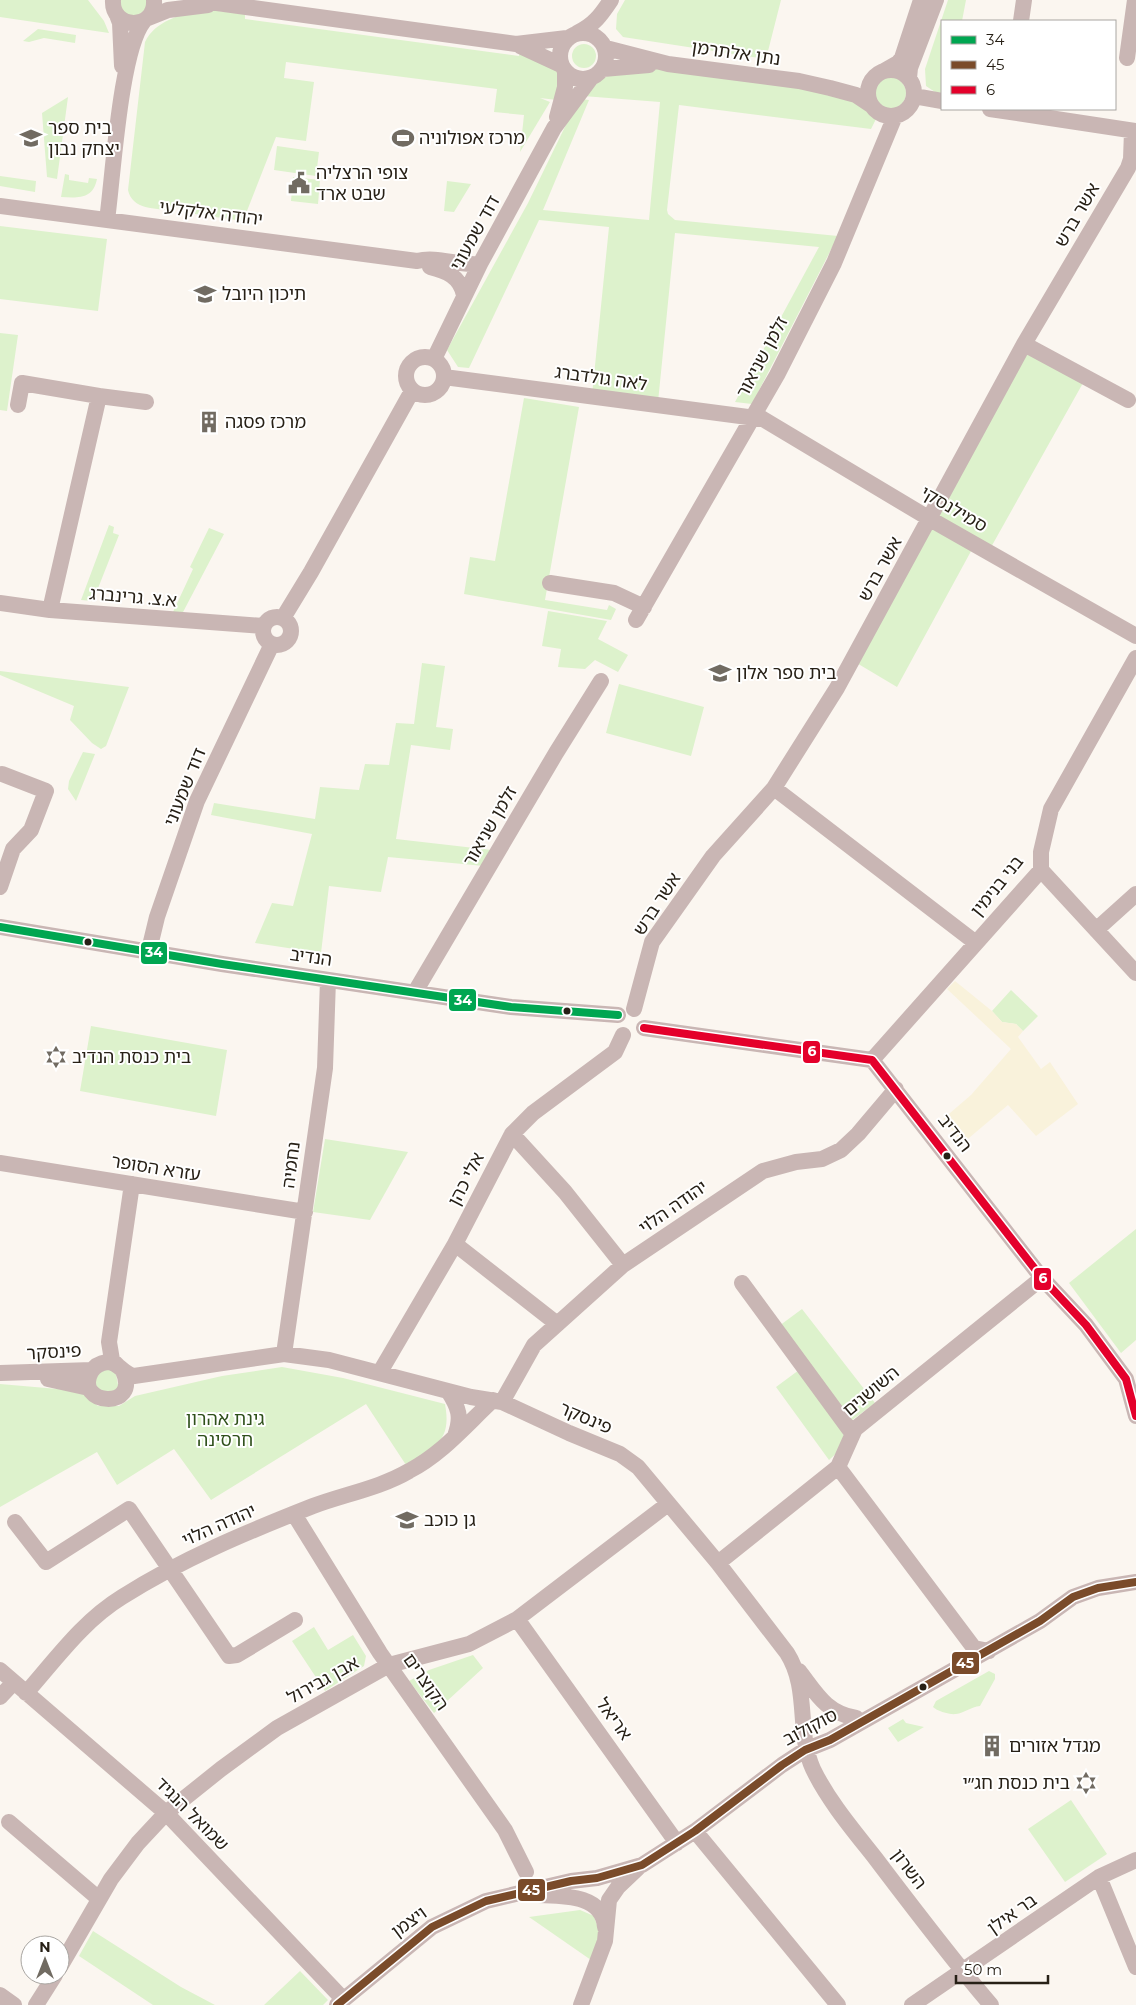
<svg xmlns="http://www.w3.org/2000/svg" width="1136" height="2005" font-family="Montserrat,'Noto Sans Hebrew',sans-serif">
	<style>
		.green { fill: #ddf2cc }
		.sand { fill: #f9f2db }
		.lines { fill: none; stroke-linecap: round; stroke-linejoin: round }
		.minor { stroke: #c9b6b4; stroke-width: 16 }
		.bus-1-casing { stroke: #fff; stroke-width: 11 }
		.bus-2-casing { stroke: #fff; stroke-width: 11 }
		.bus-3-casing { stroke: #fff; stroke-width: 11 }
		.bus-1 { stroke: #00a651; stroke-width: 8 }
		.bus-2 { stroke: #7a4b2a; stroke-width: 8 }
		.bus-3 { stroke: #e4002b; stroke-width: 8 }
		.bus-dot { fill: #272016; stroke: #fff; stroke-width: 2 }
		.labels { text-anchor: middle; stroke-width: 4; stroke-linejoin: round; paint-order: stroke }
		.street-label { font-size: 18px; fill: #272016; stroke: #fff }
		.poi-label { font-size: 18px; fill: #272016; stroke: #fff; text-anchor: start }
		.park-label { font-size: 18px; fill: #2f501b; stroke: #fff }
		.line-badge { stroke: #fff; stroke-width: 2 }
		.badge-label { font-size: 14px; text-anchor: middle; font-weight: bold; fill: #fff }
	</style>
	<rect width="100%" height="100%" fill="#fbf6f0"/>
	<path class="green" d="M0,0H88L104,21L109,33L0,17Z
		M119,0H148L147,9L135,17L122,12Z
		M625,0H781L766,59L623,37L616,29L617,14Z
		M948,0H966L962,21H942V93L935,92L926,86L925,69Z
		M201,9L245,14V19L519,56L520,51L558,71L557,100L540,98L550,102L520,152L524,115L494,112L497,89L286,62L284,78L314,82L306,141L276,137L243,221L188,213V208L173,207L172,211C156,208 132,210 128,190L145,42C155,21 180,15 201,9Z
		M38,29L76,35L75,43L44,38L29,42L23,41Z
		M572 56a12 12 0 1 1 24 0a12 12 0 1 1-24 0Z
		M649,67L825,91L854,98L877,117L871,129L679,105L667,210L668,214L675,220L838,236L752,404L735,402L819,247L675,233L658,402L592,395L609,227L539,220L469,368L458,367L447,350L528,203L577,102L581,99L589,100L543,210L649,220L660,102L583,96C600,73 622,71 649,67Z
		M874 93a16 16 0 1 1 32 0a16 16 0 1 1-32 0Z
		M68,97L57,179L47,177L42,113Z
		M277,146L319,152L316,176L274,170Z
		M65,174L69,175V180L88,183L89,178L97,179C93,199 79,198 61,197Z
		M0,176L36,181L35,192L0,186Z
		M293,177L320,180L318,204L291,201Z
		M447,181L471,184L454,212L444,211Z
		M0,226L107,239L98,311L0,299Z
		M0,333L18,335L7,411L0,410Z
		M1027,352L1083,383L990,549L976,542L897,687L855,662Z
		M524,398L579,407L545,600L607,610L609,605L616,609L611,620L464,594L470,557L495,561Z
		M109,525L114,527L113,533L119,535L93,601L81,600Z
		M209,528L224,534L182,614L173,612L193,569L190,567Z
		M548,611L607,621L598,639L628,655L618,672L595,660L585,669L558,667L561,649L542,646Z
		M422,663L445,666L436,727L453,729L450,750L411,745L396,839L492,850L484,866L388,857L381,892L329,886L321,953L255,943L272,903L293,906L312,834L211,815L214,803L315,819L320,787L359,790L365,764L389,765L396,723L414,724Z
		M0,671L129,687L106,746L101,749L92,743L70,720L74,706L0,675Z
		M619,684L704,707L691,756L606,733Z
		M83,752L95,754L76,801L68,789L69,781Z
		M1011,990L1038,1016L1023,1031L1016,1024L1002,1022L992,1011Z
		M91,1026L227,1050L216,1116L80,1091Z
		M325,1139L408,1152L370,1220L313,1212Z
		M1136,1229V1340L1121,1353L1069,1283Z
		M802,1309L875,1403L851,1421L779,1326Z
		M282,1367L343,1378L445,1404C452,1442 435,1446 406,1465L366,1404L211,1500L174,1449L117,1485L97,1452L0,1507V1384L81,1391L98,1406H119L135,1396L222,1376Z
		M115,1369L119,1390L97,1393L94,1374L97,1370Z
		M799,1370L841,1429L844,1436L842,1448L829,1460L776,1387Z
		M314,1627L328,1650L353,1635L366,1656L364,1666L325,1691L292,1641Z
		M473,1655L483,1668L434,1713L409,1681L429,1670Z
		M989,1671L995,1674V1679L980,1706C971,1707 964,1713 956,1714C950,1715 937,1711 933,1707L936,1701Z
		M903,1719L906,1723L924,1727L898,1742L888,1728Z
		M1071,1800L1107,1854L1065,1882L1028,1829Z
		M580,1910L594,1916L600,1934L591,1960L529,1917Z
		M93,1931L181,1987L215,2005H153L79,1956Z
		M300,1971L328,2000L323,2005H264Z"/>
	<path class="sand" d="M955,981L992,1011L1002,1022L1016,1024L1023,1031L1018,1037L1041,1069L1050,1062L1078,1104L1036,1136L1008,1105L963,1143L943,1119L971,1095L1011,1049L947,989Z"/>
	<g class="lines">
		<path class="minor" d="M113,0C111,30 156,31 154,0
			M195,0L516,44L567,38
			M117,15L120,23L122,66
			M148,18L168,10L208,5
			M1021,21L1024,0
			M560 56a23 23 0 1 1 46 0a23 23 0 1 1-46 0Z
			M577,33C594,25 601,15 611,0
			M520,46L561,65
			M606,48L668,64L799,81L830,88L856,95L871,105
			M1127,58L1135,0
			M603,69L649,65
			M868 93a23 23 0 1 1 46 0a23 23 0 1 1-46 0Z
			M884,71L898,63L902,58L921,0
			M909,78L910,68L936,0
			M914,96L942,101
			M990,109L1136,131
			M557,117L565,87V70
			M0,206L417,261C437,256 459,266 480,264
			M107,220C113,178 120,50 144,21
			M430,267C446,271 460,276 464,295
			M1024,344L1128,400
			M406 376a19 19 0 1 1 38 0a19 19 0 1 1-38 0Z
			M434,359L480,264L554,128L591,78
			M444,377L763,419L930,519L1136,636
			M99,396L146,402
			M18,405L22,383L99,396L50,610
			M550,583L614,593L644,607
			M0,603L50,610L263,626
			M263 631a14 14 0 1 1 28 0a14 14 0 1 1-28 0Z
			M283,618L311,572L412,391
			M636,620L777,375L834,263L895,116
			M774,788L976,943
			M1041,870L1136,973
			M0,887L13,849L31,830L46,791L2,774
			M0,927L222,964L511,1007L618,1015
			M1096,930L1136,894
			M149,950L157,917L197,801L272,644
			M415,992L556,753L601,681
			M634,1009L652,942L713,856L774,788L837,688L1024,344L1128,168L1131,159L1132,131
			M644,1028L872,1060L1042,1278L1086,1325L1126,1379L1136,1416
			M872,1060L1041,870V852L1051,809L1136,658
			M512,1134L565,1192L623,1265
			M0,1163L305,1212
			M455,1244L556,1323
			M742,1283L852,1433
			M284,1354L325,1068L328,980
			M118,1366L112,1360L109,1342L132,1184
			M123,1371C141,1411 73,1405 91,1372C94,1367 100,1363 107,1362C119,1362 123,1374 134,1376L284,1354L329,1360L471,1397L502,1402L569,1433L620,1454L638,1467L718,1563L787,1653C810,1689 796,1732 813,1769C829,1802 854,1831 876,1859C914,1909 951,1958 991,2005
			M380,1372L455,1244L512,1134L533,1113L615,1052L623,1035
			M0,1373L92,1370
			M48,1379L89,1388
			M448,1391C459,1408 462,1417 455,1436
			M502,1402L534,1345L623,1265L763,1171L796,1162L822,1159L841,1150L858,1134L896,1089
			M838,1467L974,1648L989,1651
			M294,1514L380,1653L505,1830L526,1872
			M15,1522L46,1562L129,1509L229,1656L237,1655L295,1620
			M718,1563L838,1467L855,1429L1042,1278
			M517,1619L677,1843
			M0,1670L166,1813L343,1999
			M799,1671C816,1693 826,1713 856,1718
			M26,1693C56,1659 83,1621 122,1597C182,1559 247,1532 313,1506C345,1494 380,1488 409,1471C442,1454 466,1425 493,1400
			M0,1697L14,1682
			M9,1822L99,1899
			M695,1831L838,2005
			M1099,1877L1136,1967
			M538,1895C562,1896 603,1894 605,1927
			M60,1967L111,1879L138,1843L166,1813L221,1769L277,1728L389,1665L469,1644L517,1619L668,1504
			M0,1995L14,2005
			M36,2005L55,1975
			M337,2005L432,1927L486,1901L571,1881L597,1878L642,1865L695,1831L782,1765L805,1750L830,1740L1040,1621L1073,1597L1098,1588L1136,1582
			M581,2005L605,1941L609,1900L618,1887L638,1868
			M912,2005L1099,1877L1136,1860"/>
		<g class="bus-1-casing">
			<path id="bus-1" d="M0,927L222,964L511,1007L618,1015"/>
		</g>
		<g class="bus-2-casing">
			<path id="bus-2" d="M337,2005L432,1927L486,1901L571,1881L597,1878L642,1865L695,1831L782,1765L805,1750L830,1740L1040,1621L1073,1597L1098,1588L1136,1582"/>
		</g>
		<g class="bus-3-casing">
			<path id="bus-3" d="M644,1028L872,1060L1042,1278L1086,1325L1126,1379L1136,1416"/>
		</g>
		<use href="#bus-1" class="bus-1"/>
		<use href="#bus-2" class="bus-2"/>
		<use href="#bus-3" class="bus-3"/>
	</g>
	<defs>
		<g id="school-bare" transform="scale(1.725)"><path d="M0-5L7-2L0 1L-7-2ZM-4 1L0 2.5L4 1V4Q0 6-4 4Z" fill="#716b62" stroke="#fff" stroke-width="2.5" paint-order="stroke"/></g>
		<g id="stadium-bare" transform="scale(1.725)"><path d="M0-5a6.5 5 0 1 0 0 10a6.5 5 0 1 0 0-10ZM-3.5-1.8h7v3.6h-7Z" fill="#716b62" stroke="#fff" stroke-width="2.5" paint-order="stroke"/></g>
		<g id="civic-bare" transform="scale(1.725)"><path d="M-.6-6.5H3V-4.5H.6V-3L4-1V1h2V6H-6V1h2V-1L-.6-3ZM-1.2 2.5V6h2.4V2.5Z" fill="#716b62" stroke="#fff" stroke-width="2.5" paint-order="stroke"/></g>
		<g id="building-bare" transform="scale(1.725)"><path d="M-4-6H4V6H1V3H-1V6H-4ZM-2.5-4.3h1.7v1.8h-1.7ZM.8-4.3h1.7v1.8H.8ZM-2.5-1h1.7V.8h-1.7ZM.8-1h1.7V.8H.8Z" fill="#716b62" stroke="#fff" stroke-width="2.5" paint-order="stroke"/></g>
		<g id="synagogue-bare" transform="scale(1.725)"><path d="M0-6.5L5.6 3.2H-5.6ZM0 6.5L5.6-3.2H-5.6Z" fill="#716b62" stroke="#fff" stroke-width="2.5" paint-order="stroke"/></g>
	</defs>
	<g fill-rule="evenodd">
		<use href="#school-bare" x="31" y="138"/>
		<use href="#stadium-bare" x="403" y="138"/>
		<use href="#civic-bare" x="299" y="183"/>
		<use href="#school-bare" x="205" y="294"/>
		<use href="#building-bare" x="209" y="422"/>
		<use href="#school-bare" x="720" y="673"/>
		<use href="#synagogue-bare" x="56" y="1057"/>
		<use href="#school-bare" x="407" y="1520"/>
		<use href="#building-bare" x="992" y="1746"/>
		<use href="#synagogue-bare" x="1086" y="1783"/>
	</g>
	<g class="bus-dot">
		<circle cx="88" cy="942" r="4.5"/>
		<circle cx="567" cy="1011" r="4.5"/>
		<circle cx="947" cy="1156" r="4.5"/>
		<circle cx="923" cy="1687" r="4.5"/>
	</g>
	<g class="labels">
		<g class="street-label">
			<text transform="translate(736 53) rotate(8)" y="6">נתן אלתרמן</text>
			<text transform="translate(211 213) rotate(7)" y="6">יהודה אלקלעי</text>
			<text transform="translate(1077 215) rotate(-60)" y="6">אשר ברש</text>
			<text transform="translate(475 233) rotate(-61)" y="6">דוד שמעוני</text>
			<text transform="translate(762 357) rotate(-62)" y="6">זלמן שניאור</text>
			<text transform="translate(601 378) rotate(8)" y="6">לאה גולדברג</text>
			<text transform="translate(954 509) rotate(30)" y="6">סמילנסקי</text>
			<text transform="translate(880 569) rotate(-61)" y="6">אשר ברש</text>
			<text transform="translate(133 597) rotate(5)" y="6">א.צ. גרינברג</text>
			<text transform="translate(185 787) rotate(-68)" y="6">דוד שמעוני</text>
			<text transform="translate(490 826) rotate(-60)" y="6">זלמן שניאור</text>
			<text transform="translate(997 886) rotate(-51)" y="6">בני בנימין</text>
			<text transform="translate(657 904) rotate(-57)" y="6">אשר ברש</text>
			<text transform="translate(311 957) rotate(8)" y="6">הנדיב</text>
			<text transform="translate(955 1133) rotate(52)" y="6">הנדיב</text>
			<text transform="translate(291 1165) rotate(-83)" y="6">נחמיה</text>
			<text transform="translate(156 1168) rotate(9)" y="6">עזרא הסופר</text>
			<text transform="translate(466 1179) rotate(-63)" y="6">אלי כהן</text>
			<text transform="translate(673 1207) rotate(-35)" y="6">יהודה הלוי</text>
			<text transform="translate(54 1352) rotate(-3)" y="6">פינסקר</text>
			<text transform="translate(871 1391) rotate(-40)" y="6">השושנים</text>
			<text transform="translate(586 1418) rotate(23)" y="6">פינסקר</text>
			<text transform="translate(219 1525) rotate(-24)" y="6">יהודה הלוי</text>
			<text transform="translate(323 1680) rotate(-29)" y="6">אבן גבירול</text>
			<text transform="translate(426 1682) rotate(55)" y="6">הקוצרים</text>
			<text transform="translate(614 1719) rotate(54)" y="6">אריאל</text>
			<text transform="translate(810 1727) rotate(-28)" y="6">סוקולוב</text>
			<text transform="translate(192 1814) rotate(45)" y="6">שמואל הנגיד</text>
			<text transform="translate(909 1869) rotate(53)" y="6">השרון</text>
			<text transform="translate(1012 1914) rotate(-35)" y="6">בר אילן</text>
			<text transform="translate(409 1922) rotate(-36)" y="6">ויצמן</text>
		</g>
		<g class="poi-label">
			<text x="48" y="134">בית ספר<tspan x="48" dy="21">יצחק נבון</tspan></text>
			<text x="419" y="144">מרכז אפולוניה</text>
			<text x="316" y="179">צופי הרצליה<tspan x="316" dy="21">שבט ארד</tspan></text>
			<text x="222" y="300">תיכון היובל</text>
			<text x="225" y="428">מרכז פסגה</text>
			<text x="736" y="679">בית ספר אלון</text>
			<text x="72" y="1063">בית כנסת הנדיב</text>
			<text x="424" y="1526">גן כוכב</text>
			<text x="1009" y="1752">מגדל אזורים</text>
			<text x="1070" y="1789" text-anchor="end">בית כנסת חג״י</text>
		</g>
		<g class="park-label">
			<text x="225" y="1425">גינת אהרון<tspan x="225" dy="21">חרסינה</tspan></text>
		</g>
	</g>
	<g class="line-badge">
		<rect x="140" y="941" width="28" height="24" rx="5" fill="#00a651"/>
		<rect x="448" y="988" width="29" height="24" rx="5" fill="#00a651"/>
		<rect x="802" y="1040" width="19" height="24" rx="5" fill="#e4002b"/>
		<rect x="1033" y="1267" width="19" height="24" rx="5" fill="#e4002b"/>
		<rect x="951" y="1651" width="29" height="24" rx="5" fill="#7a4b2a"/>
		<rect x="517" y="1878" width="29" height="24" rx="5" fill="#7a4b2a"/>
	</g>
	<g class="badge-label">
		<text x="154" y="957">34</text>
		<text x="463" y="1005">34</text>
		<text x="812" y="1056">6</text>
		<text x="1043" y="1283">6</text>
		<text x="965" y="1668">45</text>
		<text x="531" y="1895">45</text>
	</g>
	<rect x="941" y="20" width="175" height="90" fill="#ffffff" stroke="#a9a6a2"/>
	<rect x="951" y="36" width="25" height="8" fill="#00a651" stroke="#a9a6a2"/>
	<text x="986" y="45" font-size="15" fill="#272016">34</text>
	<rect x="951" y="61" width="25" height="8" fill="#7a4b2a" stroke="#a9a6a2"/>
	<text x="986" y="70" font-size="15" fill="#272016">45</text>
	<rect x="951" y="86" width="25" height="8" fill="#e4002b" stroke="#a9a6a2"/>
	<text x="986" y="95" font-size="15" fill="#272016">6</text>
	<g transform="translate(45 1960)"><circle r="24" fill="#ffffff" stroke="#a9a6a2"/>
	<path d="M0-4L9 19L0 12L-9 19Z" fill="#716b62"/>
	<text y="-8" font-size="14" font-weight="bold" text-anchor="middle" fill="#272016">N</text>
	</g>
	<path d="M956 1975v8h92v-8" fill="none" stroke="#272016" stroke-width="2.5"/>
	<text x="964" y="1975" font-size="15" fill="#272016" stroke="#ffffff" stroke-width="4" paint-order="stroke">50 m</text>
</svg>
